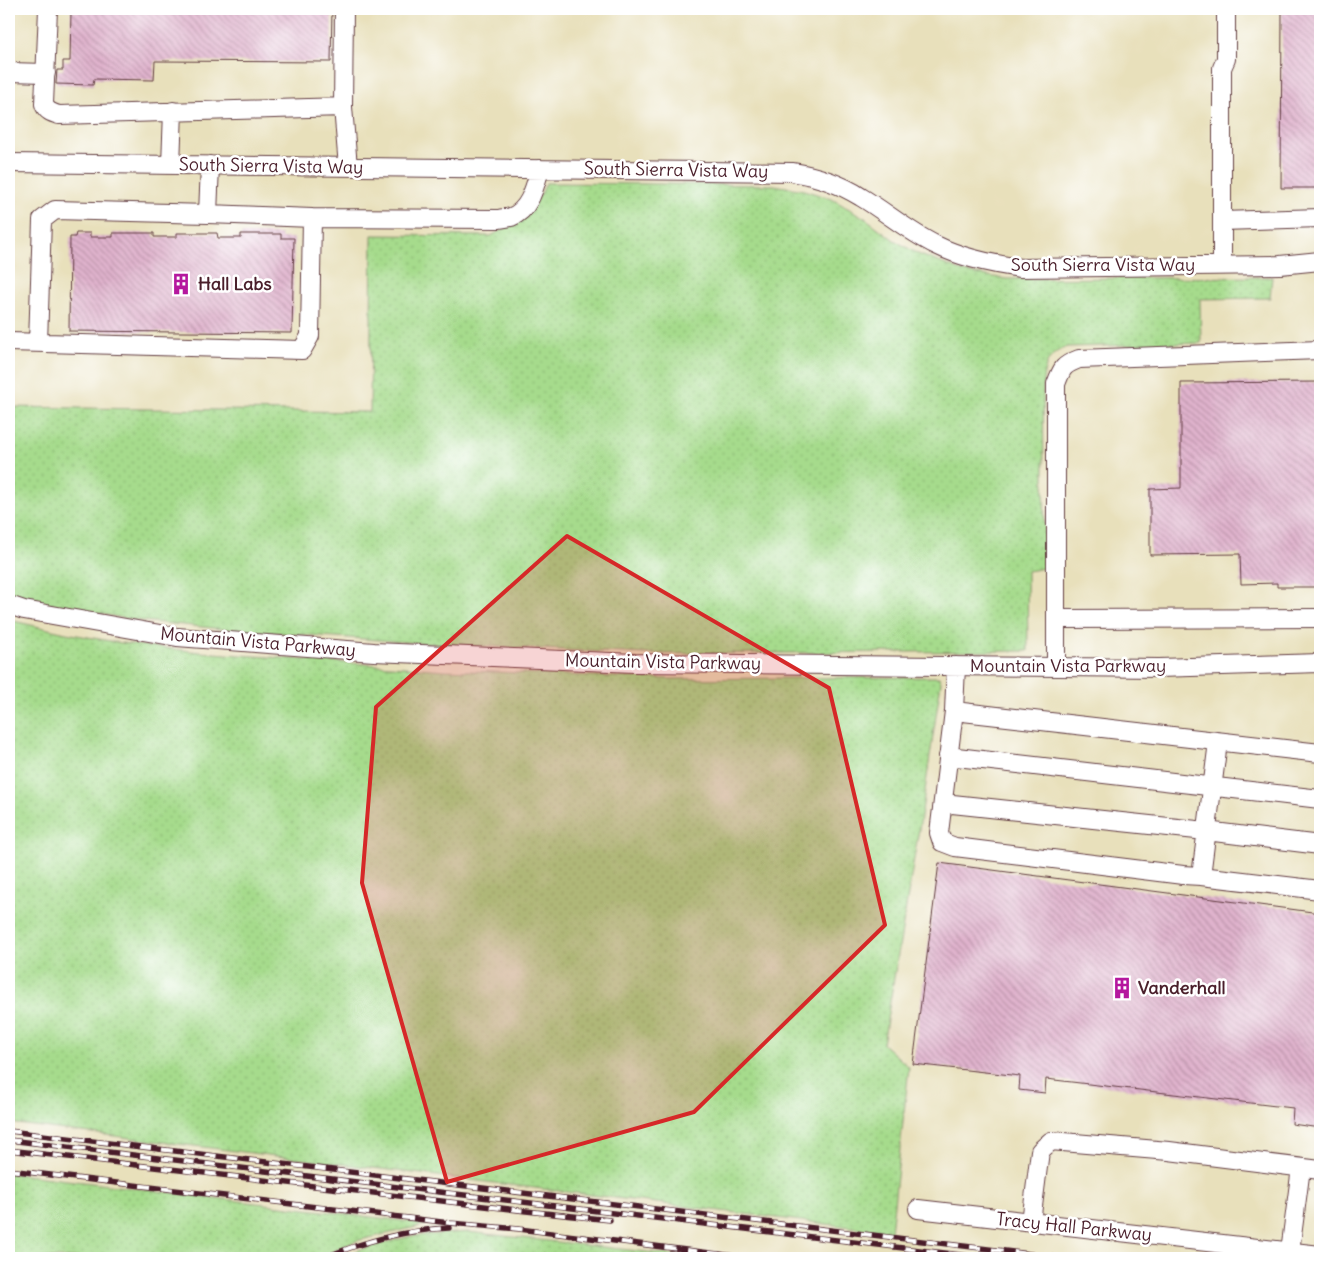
<svg xmlns="http://www.w3.org/2000/svg" width="1329" height="1267" font-family="Delius,sans-serif">
	<style>
		.grass { fill: url(#grass-dots); stroke: #787d5c }
		.building { fill: url(#building-back-hatch) }
		.lines { fill: none; stroke-linecap: round; stroke-linejoin: round }
		.minor-casing { stroke: #623c41; stroke-width: 20 }
		.minor { stroke: #fff; stroke-width: 18 }
		.rail-casing { stroke: #4a1f2b; stroke-width: 5.5 }
		.rail { stroke: #fff; stroke-width: 4; stroke-dasharray: 11; stroke-linecap: butt }
		.marked { fill: #d62828; fill-opacity: 0.2; stroke: #d62828; stroke-width: 4; stroke-linejoin: round }
		.labels { text-anchor: middle; stroke-width: 5; stroke-linejoin: round; paint-order: stroke }
		.street-label { font-size: 18px; fill: #4a1f2b; stroke: #fff }
		.poi-label { font-size: 18px; font-weight: bold; fill: #4a1f2b; stroke: #fff; text-anchor: start }
	</style>
	<defs>
		<pattern id="grass-dots" width="8" height="8" patternUnits="userSpaceOnUse" patternTransform="scale(1.25)"><rect width="8" height="8" fill="#a6db8c"/><path d="M2 2h.1M6 6h.1" fill="none" stroke="#90bc79" stroke-width="1.8" stroke-linecap="round"/></pattern>
		<pattern id="building-back-hatch" width="6" height="6" patternUnits="userSpaceOnUse" patternTransform="scale(1.25)"><rect width="6" height="6" fill="#e0b3cd"/><path d="M-1 5l2 2M0 0l6 6M5-1l2 2" fill="none" stroke="#b891a7"/></pattern>
	</defs>
	<rect width="100%" height="100%" fill="#fff"/>
	<filter id="ink" filterUnits="userSpaceOnUse"><feTurbulence type="fractalNoise" baseFrequency=".02" numOctaves="2"/><feDisplacementMap in="SourceGraphic" scale="10" xChannelSelector="R" yChannelSelector="G"/><feConvolveMatrix kernelMatrix="1 2 1 2 8 2 1 2 1" color-interpolation-filters="sRGB"/></filter>
	<filter id="wash" filterUnits="userSpaceOnUse"><feTurbulence type="fractalNoise" baseFrequency=".0096" numOctaves="4" result="noise"/><feDisplacementMap in="SourceGraphic" scale="20" xChannelSelector="R" yChannelSelector="G"/><feGaussianBlur stdDeviation="1.12" result="paint"/><feColorMatrix in="noise" values="0 0 0 0 0 0 0 0 0 0 0 0 0 0 0 0 0 1.4 0 .05"/><feComposite in="paint" operator="in"/></filter>
	<g filter="url(#wash)">
		<rect width="100%" height="100%" fill="#e8e0bb"/>
		<path class="grass" d="M546,183L774,185L804,190L832,199L865,218L894,240L918,254L964,272L1006,279L1272,277L1270,298L1200,299L1201,343L1067,347C1050,353 1045,363 1043,380L1045,568L1027,571L1028,651L648,654L436,644L222,629L134,620L31,601L9,595V407L370,412L372,235L491,236L525,217L542,192Z
			M9,620L66,633L121,643L199,652L445,670L668,679L939,677L941,682L922,811L883,1044L909,1067L891,1232L9,1123Z
			M9,1173L429,1224L356,1241L317,1258H9Z
			M468,1232L701,1258H339L358,1250L411,1236Z"/>
		<g id="blocks">
			<path class="building" d="M93,9H332L331,62L155,61L154,80L94,79L93,85L56,84L57,70H63V61H70L71,11L93,12Z
				M1282,9H1320V188H1281Z
				M76,233H90V237H113V233H154V237H177V233H217L218,238H241V234H281V238H294L292,333L69,331L70,237H75Z
				M1320,382V587H1277V583L1241,584L1240,554L1150,555V489L1181,488V383Z
				M939,863L1320,913V1128L1292,1124L1293,1108L1046,1079L1045,1093L1019,1090L1020,1076L913,1064Z"/>
		</g>
	</g>
	<g filter="url(#ink)">
		<use href="#blocks" fill-opacity="0" stroke="#623c41" stroke-width="1"/>
		<g class="lines">
			<g class="minor-casing">
				<path id="minor" d="M48,9L44,104C46,111 52,113 59,115L343,107L344,9
					M9,72L46,73
					M343,107L348,167
					M9,163L792,172C818,176 839,183 861,197C886,212 909,232 936,245C962,258 991,264 1021,268L1280,265L1320,261
					M171,165L173,111
					M208,214L210,165
					M312,218L499,219C503,218 508,218 511,217C530,210 535,186 540,169
					M1222,221L1320,218
					M1222,265V68L1226,59V9
					M9,342L302,350L310,336L312,218L208,214L55,210L42,220L38,343
					M9,605L24,610L177,637L374,652L635,663L1159,668L1320,663
					M1056,619L1320,618
					M956,666L954,711L1320,753
					M1056,667V384C1062,368 1063,365 1079,359L1320,350
					M954,711L939,833L942,842L955,847L1183,875L1201,876L1320,890
					M948,756L1320,799
					M943,803L1206,831L1320,845
					M1201,876L1218,742
					M918,1209L1320,1255
					M1031,1222L1040,1151L1051,1141L1169,1151L1320,1170
					M1290,1251L1301,1168"/>
			</g>
			<use href="#minor" class="minor"/>
			<g class="rail-casing">
				<path id="rail" d="M9,1131L1063,1258
					M9,1140L986,1258
					M9,1150L526,1211L610,1220
					M9,1170L450,1223L519,1229L750,1258
					M324,1258C364,1241 406,1230 449,1228"/>
			</g>
			<use href="#rail" class="rail"/>
		</g>
	</g>
	<path class="marked" d="M567,536L829,688L885,925L694,1112L447,1182L362,883L376,707Z"/>
	<defs>
		<g id="building-bare" transform="scale(1.725)"><path d="M-4-6H4V6H1V3H-1V6H-4ZM-2.5-4.3h1.7v1.8h-1.7ZM.8-4.3h1.7v1.8H.8ZM-2.5-1h1.7V.8h-1.7ZM.8-1h1.7V.8H.8Z" fill="#b5179e" stroke="#fff" stroke-width="2.5" paint-order="stroke"/></g>
	</defs>
	<g fill-rule="evenodd">
		<use href="#building-bare" x="181" y="284"/>
		<use href="#building-bare" x="1122" y="988"/>
	</g>
	<g class="labels">
		<g class="street-label">
			<text transform="translate(271 166) rotate(1)" y="6">South Sierra Vista Way</text>
			<text transform="translate(676 170) rotate(1)" y="6">South Sierra Vista Way</text>
			<text x="1103" y="271">South Sierra Vista Way</text>
			<text transform="translate(258 642) rotate(5)" y="6">Mountain Vista Parkway</text>
			<text transform="translate(663 662) rotate(1)" y="6">Mountain Vista Parkway</text>
			<text x="1068" y="672">Mountain Vista Parkway</text>
			<text transform="translate(1074 1227) rotate(6)" y="6">Tracy Hall Parkway</text>
		</g>
		<g class="poi-label">
			<text x="198" y="290">Hall Labs</text>
			<text x="1138" y="994">Vanderhall</text>
		</g>
	</g>
	<rect width="1329" height="1267" fill="none" stroke="#fff" stroke-width="30"/>
</svg>
